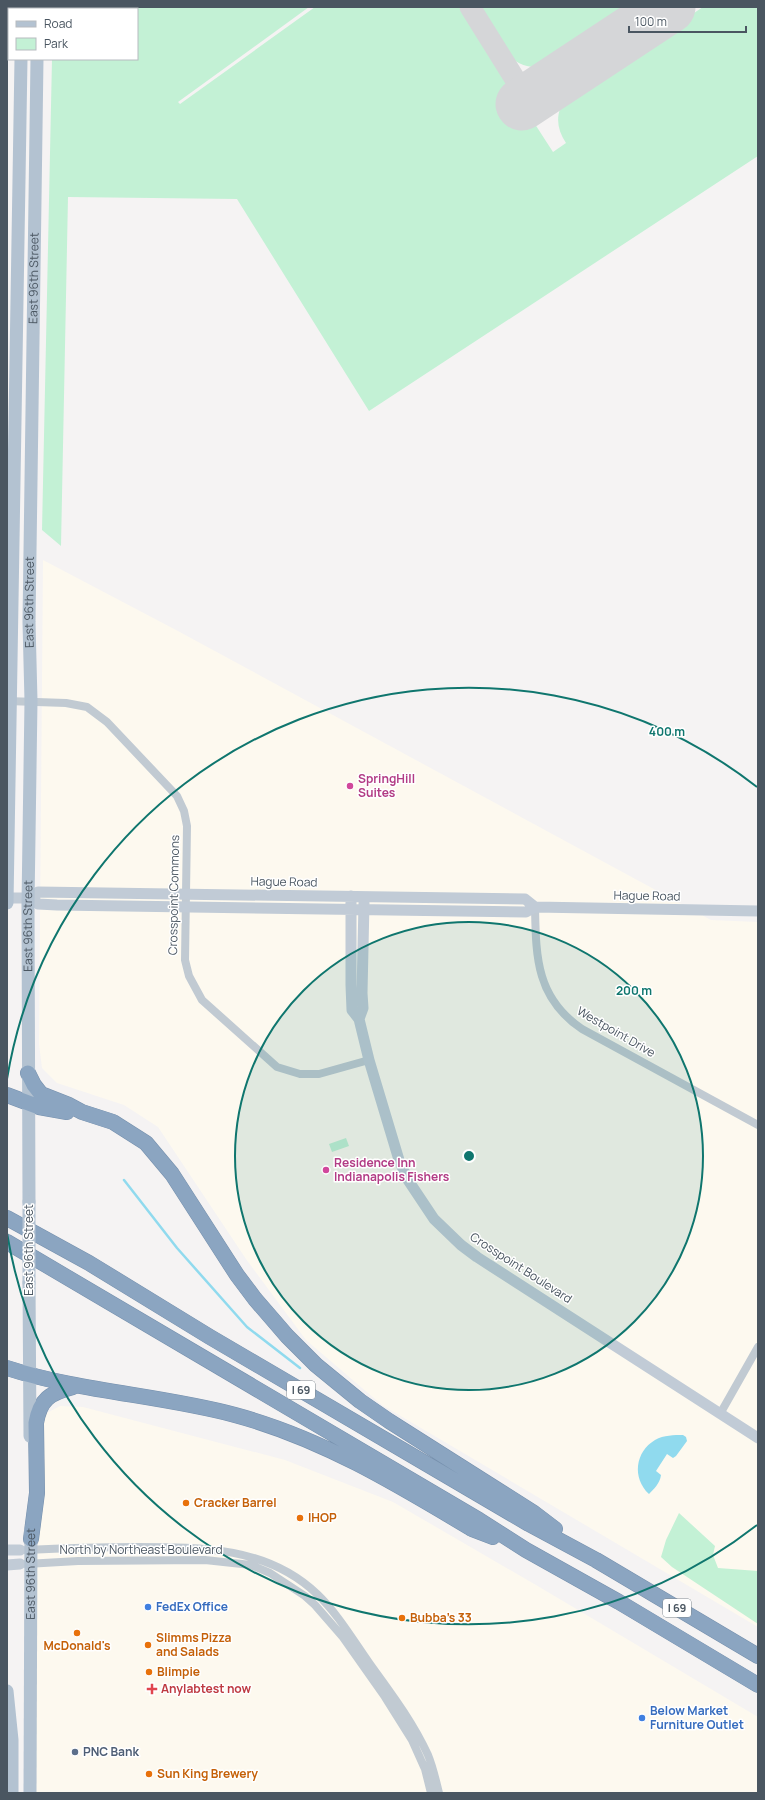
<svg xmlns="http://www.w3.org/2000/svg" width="765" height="1800" font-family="Manrope,sans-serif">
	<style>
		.commercial { fill: #fdf9ef }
		.green { fill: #c3f1d5 }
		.water { fill: #90daee }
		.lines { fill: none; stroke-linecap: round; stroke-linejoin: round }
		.stream { stroke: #90daee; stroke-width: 2.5 }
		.taxiway { stroke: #d5d6d8; stroke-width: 21 }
		.runway { stroke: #d5d6d8; stroke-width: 53 }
		.highway-casing { stroke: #7690ad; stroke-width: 16 }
		.street { stroke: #c1cad2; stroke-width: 8 }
		.secondary { stroke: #c1cbd6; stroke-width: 11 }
		.primary { stroke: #b3c2d1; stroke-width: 13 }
		.highway { stroke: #8ba5c1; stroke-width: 15 }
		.primary-bridge { stroke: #b3c2d1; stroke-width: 13 }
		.ring { fill: none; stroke: #0f766e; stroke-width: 2 }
		.hotel-dot { fill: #d1479c; stroke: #fff; stroke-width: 1.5 }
		.food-dot { fill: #e8710a; stroke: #fff; stroke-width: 1.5 }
		.shop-dot { fill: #3f7fe0; stroke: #fff; stroke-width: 1.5 }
		.health-dot { fill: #e0444e; stroke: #fff; stroke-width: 1.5 }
		.service-dot { fill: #5c6f8a; stroke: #fff; stroke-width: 1.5 }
		.labels { text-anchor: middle; stroke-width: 3; stroke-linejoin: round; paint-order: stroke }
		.shield { fill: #fff; stroke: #808990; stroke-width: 1 }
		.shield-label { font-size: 11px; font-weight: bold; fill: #4a5661 }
		.street-label { font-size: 12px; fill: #4a5661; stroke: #fff }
		.hotel-label { font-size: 12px; font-weight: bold; fill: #b23c85; stroke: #fff; text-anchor: start }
		.food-label { font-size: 12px; font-weight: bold; fill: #c56008; stroke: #fff; text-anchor: start }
		.shop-label { font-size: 12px; font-weight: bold; fill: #366cbe; stroke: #fff; text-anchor: start }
		.health-label { font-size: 12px; font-weight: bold; fill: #be3a42; stroke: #fff; text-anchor: start }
		.service-label { font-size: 12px; font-weight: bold; fill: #4e5e75; stroke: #fff; text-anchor: start }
		.centre { fill: #0f766e; stroke: #fff; stroke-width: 2 }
		.ring-label { font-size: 12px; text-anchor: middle; font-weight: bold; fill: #0f766e; stroke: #fff; stroke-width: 3; stroke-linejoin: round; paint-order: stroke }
	</style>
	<rect width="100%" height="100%" fill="#f5f3f3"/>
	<path class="commercial" d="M43,560L176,630L711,920L758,922V1627L382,1405L306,1340L246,1259L158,1127L124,1105L57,1083L42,1068L39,1044Z
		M60,1406L83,1407L285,1460L393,1502L536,1585L758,1717V1793H35L36,1569L44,1469L43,1428L45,1414Z"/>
	<path class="green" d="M53,7H309L178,102L180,104L315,7H459L553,152L566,143C556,128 555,113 566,98L703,7H758V156L369,411L237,199L68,197L61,546L42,530L52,59H137V9H53Z
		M480,7H636L548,65C509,75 498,40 481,12Z
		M346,1138L349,1146L332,1152L329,1144Z
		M679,1513L715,1546L713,1555L718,1568L758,1571V1624L672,1567L661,1557L666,1540Z"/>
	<path class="water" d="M683,1435L686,1437L687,1441L676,1456L673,1458L667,1454L656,1471L661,1475C660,1483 654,1489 649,1494C632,1478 635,1452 655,1440C664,1435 674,1435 683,1435Z"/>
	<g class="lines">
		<path class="stream" d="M124,1180L177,1248L247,1327L300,1368"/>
		<path class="taxiway" d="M470,7L528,100"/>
		<path class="runway" d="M522,104L669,7"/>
		<g class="highway-casing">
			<path id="highway" d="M28,1073L34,1085L41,1094L69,1105L82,1112L113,1122L146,1143L172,1174L237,1275L255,1299L287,1336L316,1365L360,1401L389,1421L534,1513L555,1529
				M7,1095L39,1107L67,1112
				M7,1218L89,1263L210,1337L529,1524L596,1560L758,1656
				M7,1242L479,1520L526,1550L619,1602L758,1685
				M7,1368C81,1392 160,1395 235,1415C321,1438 397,1484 472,1529L493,1537
				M31,1539L37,1493L36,1423C40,1399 50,1393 73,1387"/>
		</g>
		<path class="street" d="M7,701L66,703L87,707L107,722L177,796L184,811L187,826L185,960L189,976L202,1000L277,1067L300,1074H319L369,1060
			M535,907C536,957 536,998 582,1029L758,1125
			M720,1414L758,1347
			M26,1550C64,1548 101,1547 138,1547C202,1547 268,1547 317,1594C338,1614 353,1640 370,1664C391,1693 413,1722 428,1755C433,1767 436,1781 439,1793
			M26,1564L78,1561L205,1560L251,1565L270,1573L305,1596L315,1605L342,1636L385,1697L412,1740L425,1769L431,1793"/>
		<path class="secondary" d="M351,896V985L352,1010L359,1019L369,1060L399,1160L408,1180L434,1219L461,1245L477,1257L758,1438
			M7,898H33L38,904L57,905L526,912L535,907L758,911
			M33,898L38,892L525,899L535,907
			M359,1019L363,1008L362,993L364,903
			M7,1550H20
			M7,1565L20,1564"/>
		<g class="primary">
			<path d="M22,9V7"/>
			<path d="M37,9V7"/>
			<path d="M7,903L21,59"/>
			<path id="s1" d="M29,1202L28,904L31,701L29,622L37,59"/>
			<path d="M29,1283L30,1436"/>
			<path d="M7,1691L12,1740V1793"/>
			<path id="s2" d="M30,1793L31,1529"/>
		</g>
		<use href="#highway" class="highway"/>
		<path class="primary-bridge" d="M29,1202V1283"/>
	</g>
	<circle cx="469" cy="1156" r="234" fill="#0f766e" fill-opacity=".12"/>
	<g class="ring">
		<circle cx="469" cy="1156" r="234"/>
		<path d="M757 1525A468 468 0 0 1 7 1233M7 1079A468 468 0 0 1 757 787"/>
	</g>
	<g class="hotel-dot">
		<circle cx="350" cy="786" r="4"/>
		<circle cx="326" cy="1170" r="4"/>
	</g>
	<g class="food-dot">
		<circle cx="186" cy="1503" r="4"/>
		<circle cx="300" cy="1518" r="4"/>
		<circle cx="402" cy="1618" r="4"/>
		<circle cx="77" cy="1633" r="4"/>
		<circle cx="148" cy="1645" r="4"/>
		<circle cx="149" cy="1672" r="4"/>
		<circle cx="149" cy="1774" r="4"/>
	</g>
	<g class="shop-dot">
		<circle cx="148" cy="1607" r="4"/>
		<circle cx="642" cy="1718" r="4"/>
	</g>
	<path class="health-dot" d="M150 1683h4v4h4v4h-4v4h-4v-4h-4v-4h4z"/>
	<circle class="service-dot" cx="75" cy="1752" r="4"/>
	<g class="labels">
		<g class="shield">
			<rect x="287" y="1381" width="28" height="18" rx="3"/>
			<rect x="663" y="1599" width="28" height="18" rx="3"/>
		</g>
		<g class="shield-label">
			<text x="301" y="1394">I 69</text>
			<text x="677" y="1612">I 69</text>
		</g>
		<g class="street-label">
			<text dy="4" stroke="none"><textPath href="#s1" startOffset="924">East 96th Street</textPath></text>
			<text dy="4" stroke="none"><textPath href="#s1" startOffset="600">East 96th Street</textPath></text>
			<text transform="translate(284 882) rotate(1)" y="4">Hague Road</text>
			<text transform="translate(174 895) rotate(-89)" y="4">Crosspoint Commons</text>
			<text transform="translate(647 896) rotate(1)" y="4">Hague Road</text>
			<text dy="4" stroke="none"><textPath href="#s1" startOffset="276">East 96th Street</textPath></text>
			<text transform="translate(616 1032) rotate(30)" y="4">Westpoint Drive</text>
			<text transform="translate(29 1250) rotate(-90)" y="4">East 96th Street</text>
			<text transform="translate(521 1268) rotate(33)" y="4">Crosspoint Boulevard</text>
			<text x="141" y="1554">North by Northeast Boulevard</text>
			<text dy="4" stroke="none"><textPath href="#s2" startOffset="219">East 96th Street</textPath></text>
		</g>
		<g class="hotel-label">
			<text x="358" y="783">SpringHill<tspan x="358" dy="14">Suites</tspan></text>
			<text x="334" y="1167">Residence Inn<tspan x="334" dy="14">Indianapolis Fishers</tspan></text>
		</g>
		<g class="food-label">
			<text x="194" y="1507">Cracker Barrel</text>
			<text x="308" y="1522">IHOP</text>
			<text x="410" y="1622">Bubba's 33</text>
			<text x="156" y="1642">Slimms Pizza<tspan x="156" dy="14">and Salads</tspan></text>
			<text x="77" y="1650" text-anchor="middle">McDonald's</text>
			<text x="157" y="1676">Blimpie</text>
			<text x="157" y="1778">Sun King Brewery</text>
		</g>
		<g class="shop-label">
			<text x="156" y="1611">FedEx Office</text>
			<text x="650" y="1715">Below Market<tspan x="650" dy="14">Furniture Outlet</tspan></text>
		</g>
		<g class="health-label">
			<text x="161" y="1693">Anylabtest now</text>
		</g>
		<g class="service-label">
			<text x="83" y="1756">PNC Bank</text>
		</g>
	</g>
	<circle cx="469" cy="1156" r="6" class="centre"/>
	<g class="ring-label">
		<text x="667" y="736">400 m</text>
		<text x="634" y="995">200 m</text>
	</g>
	<rect width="765" height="1800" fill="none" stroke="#4a5661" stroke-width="16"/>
	<rect x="8" y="8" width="130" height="52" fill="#ffffff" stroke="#b7bbc0"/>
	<rect x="16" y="21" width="20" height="6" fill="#b3c2d1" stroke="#b7bbc0"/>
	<text x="44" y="28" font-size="12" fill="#4a5661">Road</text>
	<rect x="16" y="38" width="20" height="12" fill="#c3f1d5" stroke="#b7bbc0"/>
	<text x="44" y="48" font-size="12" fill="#4a5661">Park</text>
	<path d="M629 26v6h117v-6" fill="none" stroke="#4a5661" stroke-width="2"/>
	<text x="635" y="26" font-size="12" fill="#4a5661" stroke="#ffffff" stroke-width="3" paint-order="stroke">100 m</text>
</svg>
